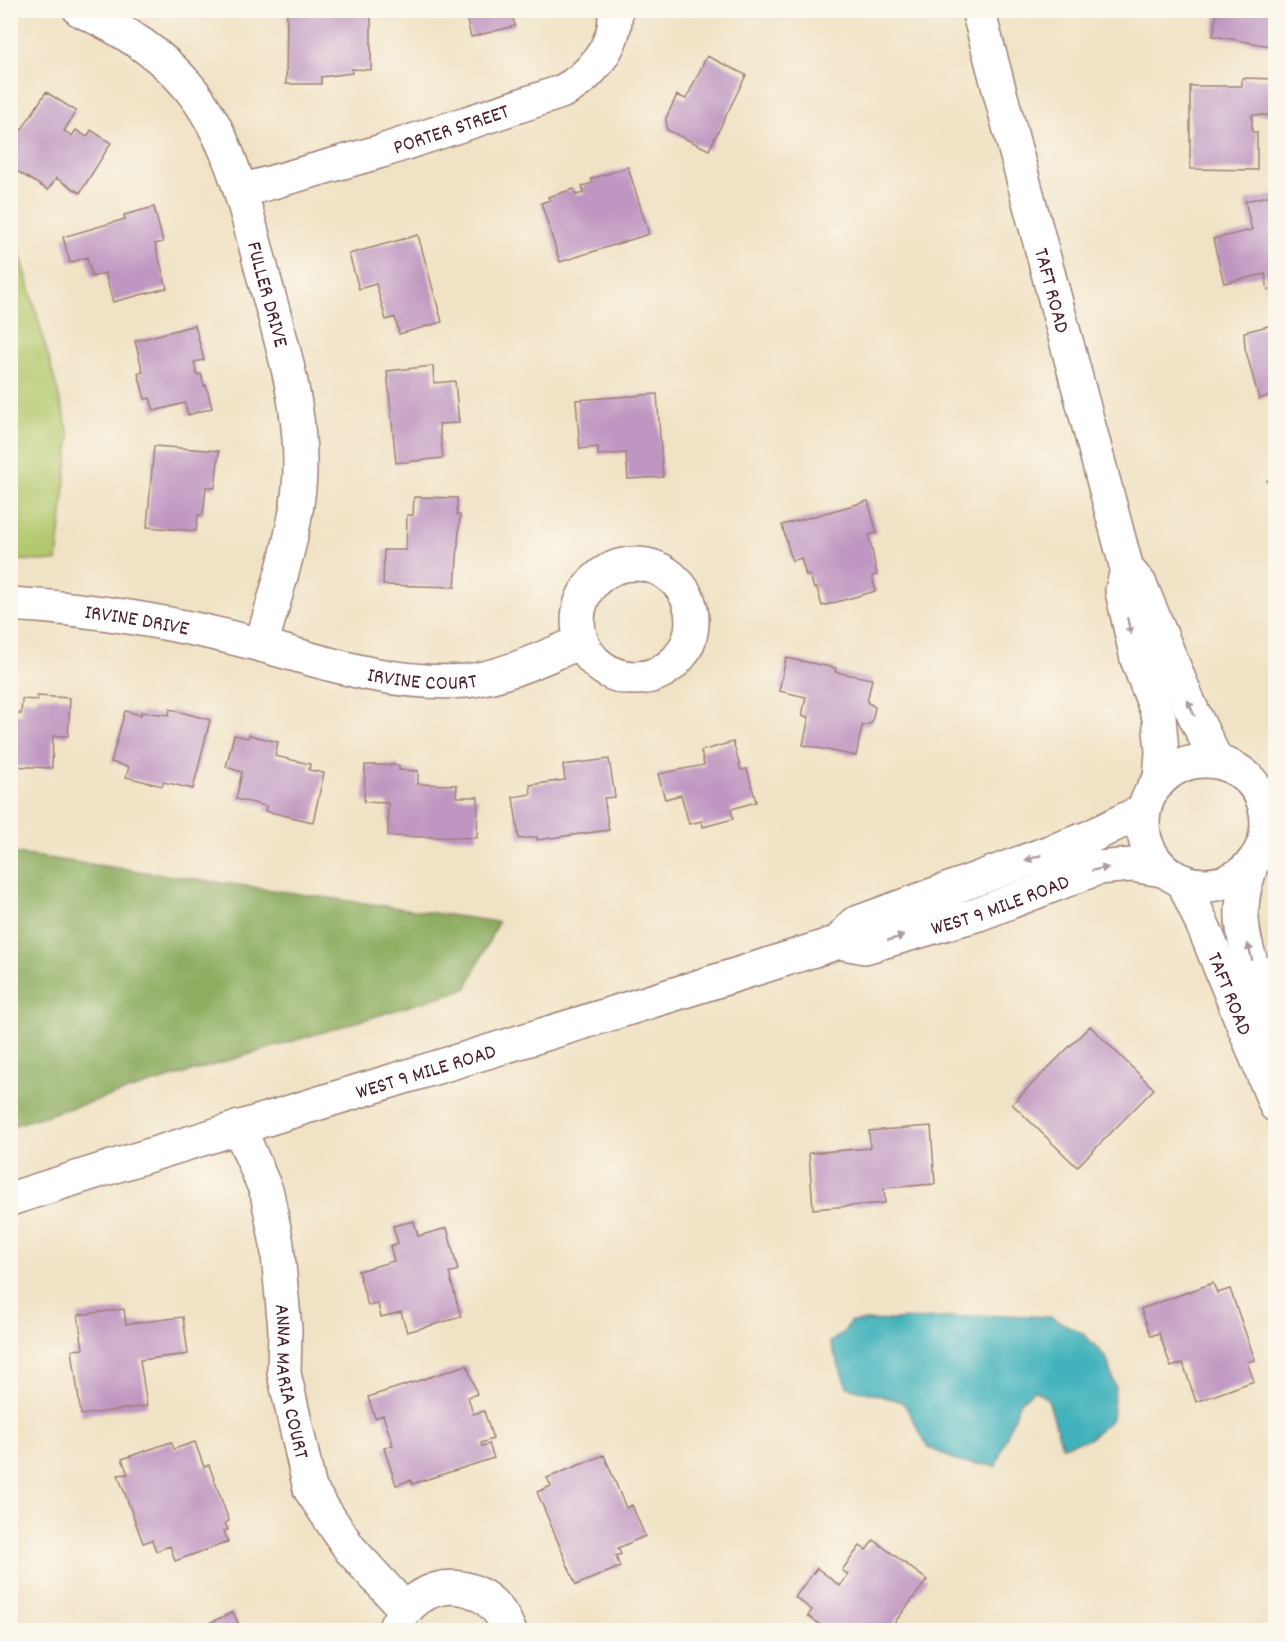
<svg xmlns="http://www.w3.org/2000/svg" width="1286" height="1641" font-family="Dekko,sans-serif">
	<style>
		.green { fill: #b3c96e; stroke: #7e744c; stroke-width: 1.5 }
		.forest { fill: #8ead61; stroke: #6c6646; stroke-width: 1.5 }
		.water { fill: #42b2bc; stroke: #466874; stroke-width: 1.5 }
		.building { fill: #bf96c1 }
		.lines { fill: none; stroke-linecap: round; stroke-linejoin: round }
		.minor-casing { stroke: #9d8078; stroke-width: 36 }
		.tertiary-casing { stroke: #9d8078; stroke-width: 36 }
		.minor { stroke: #fff; stroke-width: 33 }
		.tertiary { stroke: #fff; stroke-width: 33 }
		.oneway { fill: #ae9aa0 }
		.labels { text-anchor: middle; stroke-width: 4.5; stroke-linejoin: round; paint-order: stroke }
		.street-label { font-size: 21px; fill: #4a1f2b; stroke: #fbf7ec }
	</style>
	<rect width="100%" height="100%" fill="#fbf7ec"/>
	<filter id="ink" filterUnits="userSpaceOnUse"><feTurbulence type="fractalNoise" baseFrequency=".0167" numOctaves="2"/><feDisplacementMap in="SourceGraphic" scale="12" xChannelSelector="R" yChannelSelector="G"/><feConvolveMatrix kernelMatrix="1 2 1 2 8 2 1 2 1" color-interpolation-filters="sRGB"/></filter>
	<filter id="wash" filterUnits="userSpaceOnUse"><feTurbulence type="fractalNoise" baseFrequency=".008" numOctaves="4" result="noise"/><feDisplacementMap in="SourceGraphic" scale="24" xChannelSelector="R" yChannelSelector="G"/><feGaussianBlur stdDeviation="1.35" result="paint"/><feColorMatrix in="noise" values="0 0 0 0 0 0 0 0 0 0 0 0 0 0 0 0 0 1.4 0 .05"/><feComposite in="paint" operator="in"/></filter>
	<g filter="url(#wash)">
		<rect width="100%" height="100%" fill="#f0e2c4"/>
		<path class="green" d="M11,234L16,238L70,437L57,561L11,560Z"/>
		<path class="forest" d="M11,853L498,922L466,989L11,1126Z"/>
		<path class="water" d="M1005,1315L1051,1317L1084,1334L1107,1359L1115,1386L1112,1419L1089,1439L1062,1446L1048,1399L1034,1390L1019,1403L996,1466L959,1462L928,1447L903,1402L847,1387L830,1342L844,1332L850,1322Z"/>
		<g id="blocks">
			<path class="building" d="M287,10H356V13H371V70L352,69V73L321,77V84H286Z
				M449,10H511L515,26L471,37L466,16L451,20Z
				M1217,10H1276L1270,46L1213,36Z
				M707,56L746,75L709,150L667,130L666,118L677,95L686,99Z
				M1242,78L1276,79V115H1252V132H1257V170L1190,169V86H1242Z
				M46,92L76,111L64,131L72,136L76,130L87,137L91,130L111,143L80,193L56,178L48,190L10,167V148Z
				M628,167L649,234L560,262L541,203L550,200L548,197L574,189L576,195L584,193L582,186L593,183L591,179Z
				M1276,194V227L1270,229L1276,253V289L1268,290L1265,274L1224,283L1213,239L1252,230L1245,201Z
				M154,207L163,242L155,244L167,288L113,302L105,273L92,277L87,257L70,263L63,237L125,219L124,215Z
				M418,235L442,322L399,334L395,317L386,320L376,284L359,289L349,254Z
				M1276,324V408H1275L1272,395L1259,399L1245,348L1244,332Z
				M195,325L204,360L194,362L197,375L201,374L204,386L206,385L212,408L188,415L185,403L154,411L150,398L145,399L138,373L143,372L135,341Z
				M433,366L434,383L455,381L459,423L439,424L443,458L396,463L387,371Z
				M657,394L663,477L628,479L626,453L598,455V447L580,449L576,400Z
				M154,446L219,451L215,488L206,487L203,515H198L196,531L147,527Z
				M1276,471V488L1267,481Z
				M414,497L457,498V515H460L455,587L383,585L384,550H406L407,515H413Z
				M868,501L877,533L869,535L877,575L872,576L876,591L822,606L817,588L814,589L810,575L806,576L801,558L792,561L782,525Z
				M786,658L836,668L835,672L872,679L867,702L875,707L872,723L862,726L856,756L803,745L809,717L802,716L806,697L779,691Z
				M37,696L70,698L68,736H53L52,768L10,766V713L21,714L22,699L37,700Z
				M170,709L210,720L193,789L164,782L162,786L126,777L129,767L111,762L125,711L141,715V712L169,715Z
				M234,735L248,738L249,735L278,742L275,756L310,764L309,770L324,773L313,822L265,811L266,806L236,799L242,772L226,767Z
				M733,742L741,770L747,769L756,802L731,809L733,819L703,827L702,821L689,824L681,795L665,799L658,774L704,765L701,751Z
				M609,759L615,797L604,798L609,830L537,840V837L519,839L513,797L531,794L530,785L565,780L563,765Z
				M365,765H399V770L418,771V784L457,785L456,797H478L477,838L388,836V803L364,802Z
				M1090,1026L1154,1089L1077,1167L1012,1104Z
				M931,1126L935,1184L884,1188L885,1203L813,1209L809,1153L870,1148L869,1131Z
				M414,1221L418,1236L447,1228L458,1270L449,1273L461,1317L407,1332L401,1312L381,1317L378,1304L368,1306L358,1271L394,1261L390,1246L398,1243L393,1226Z
				M1213,1283L1217,1293L1230,1289L1255,1360L1247,1362L1254,1381L1196,1402L1183,1363L1171,1367L1159,1333L1151,1336L1141,1309Z
				M124,1309L126,1324L183,1317L188,1354L140,1360L147,1406L81,1415L72,1350L83,1349L78,1315Z
				M467,1365L477,1394L468,1397L473,1414L484,1411L493,1439L481,1443L482,1446L489,1444L494,1458L412,1484L411,1480L396,1485L384,1448L393,1445L383,1415L375,1418L368,1397Z
				M171,1442L174,1449L195,1442L204,1467L209,1465L229,1521L225,1523L228,1530L224,1531L228,1542L175,1561L170,1546L156,1551L152,1540L143,1543L118,1475L128,1474L122,1459Z
				M604,1455L626,1508L632,1505L645,1536L618,1548L621,1554L616,1556L620,1567L576,1585L537,1492L551,1486L547,1478Z
				M874,1540L927,1580L889,1630H828L808,1616L812,1610L795,1597L817,1568L840,1586L848,1575L842,1570L860,1546L866,1550Z
				M233,1612L239,1625L235,1630H194Z"/>
		</g>
	</g>
	<g filter="url(#ink)">
		<use href="#blocks" fill-opacity="0" stroke="#9d8078" stroke-width="1.5"/>
		<g class="lines">
			<g class="minor-casing">
				<g id="minor">
					<path id="s1" d="M80,10C120,28 159,52 187,85C233,139 247,216 265,282C282,343 301,404 300,468C300,520 276,594 261,645"/>
					<path id="s2" d="M241,191L382,151L561,92C590,78 618,44 615,10"/>
					<circle cx="635" cy="621" r="57"/>
					<path id="s3" d="M10,604C96,609 178,623 261,645C329,664 393,686 466,681C505,677 545,656 582,642"/>
					<path id="s4" d="M239,1127L267,1193L277,1244L285,1329L284,1373L310,1489L350,1549L405,1609"/>
					<path d="M394,1630C417,1573 487,1573 509,1630"/>
				</g>
			</g>
			<g class="tertiary-casing">
				<g id="tertiary">
					<path id="s5" d="M978,10L1127,569L1140,584L1191,708L1216,760"/>
					<path d="M1127,569L1122,591L1137,659L1159,717L1162,752L1160,780"/>
					<circle cx="1205" cy="823" r="62"/>
					<path d="M1251,866C1248,877 1244,887 1243,898C1236,941 1262,988 1276,1027"/>
					<path id="s6" d="M1183,881L1207,935L1276,1106"/>
					<path d="M839,942L854,924L1088,838L1144,810"/>
					<path id="s7" d="M10,1199C286,1111 564,1031 839,942L865,947L979,914L1098,868L1132,865L1162,870"/>
				</g>
			</g>
			<use href="#minor" class="minor"/>
			<use href="#tertiary" class="tertiary"/>
		</g>
		<defs><path id="oneway-solid" d="M-6-.8H1V-3.2L6.5 0L1 3.2V.8H-6Z" transform="scale(1.5)"/></defs>
		<g class="oneway">
			<use href="#oneway-solid" transform="translate(1129 626) rotate(78)"/>
			<use href="#oneway-solid" transform="translate(1191 708) rotate(-114)"/>
			<use href="#oneway-solid" transform="translate(1033 858) rotate(160)"/>
			<use href="#oneway-solid" transform="translate(1100 869) rotate(-10)"/>
			<use href="#oneway-solid" transform="translate(896 938) rotate(-16)"/>
			<use href="#oneway-solid" transform="translate(1250 952) rotate(-105)"/>
		</g>
	</g>
	<g class="labels">
		<g class="street-label">
			<text dy="7" stroke="none"><textPath href="#s2" startOffset="219">PORTER STREET</textPath></text>
			<text dy="7" stroke="none"><textPath href="#s5" startOffset="290">TAFT ROAD</textPath></text>
			<text dy="7" stroke="none"><textPath href="#s1" startOffset="358">FULLER DRIVE</textPath></text>
			<text dy="7" stroke="none"><textPath href="#s3" startOffset="128">IRVINE DRIVE</textPath></text>
			<text dy="7" stroke="none"><textPath href="#s3" startOffset="420">IRVINE COURT</textPath></text>
			<text dy="7" stroke="none"><textPath href="#s7" startOffset="1036">WEST 9 MILE ROAD</textPath></text>
			<text dy="7" stroke="none"><textPath href="#s6" startOffset="122">TAFT ROAD</textPath></text>
			<text dy="7" stroke="none"><textPath href="#s7" startOffset="435">WEST 9 MILE ROAD</textPath></text>
			<text dy="7" stroke="none"><textPath href="#s4" startOffset="262">ANNA MARIA COURT</textPath></text>
		</g>
	</g>
	<rect width="1286" height="1641" fill="none" stroke="#fbf7ec" stroke-width="36"/>
</svg>
